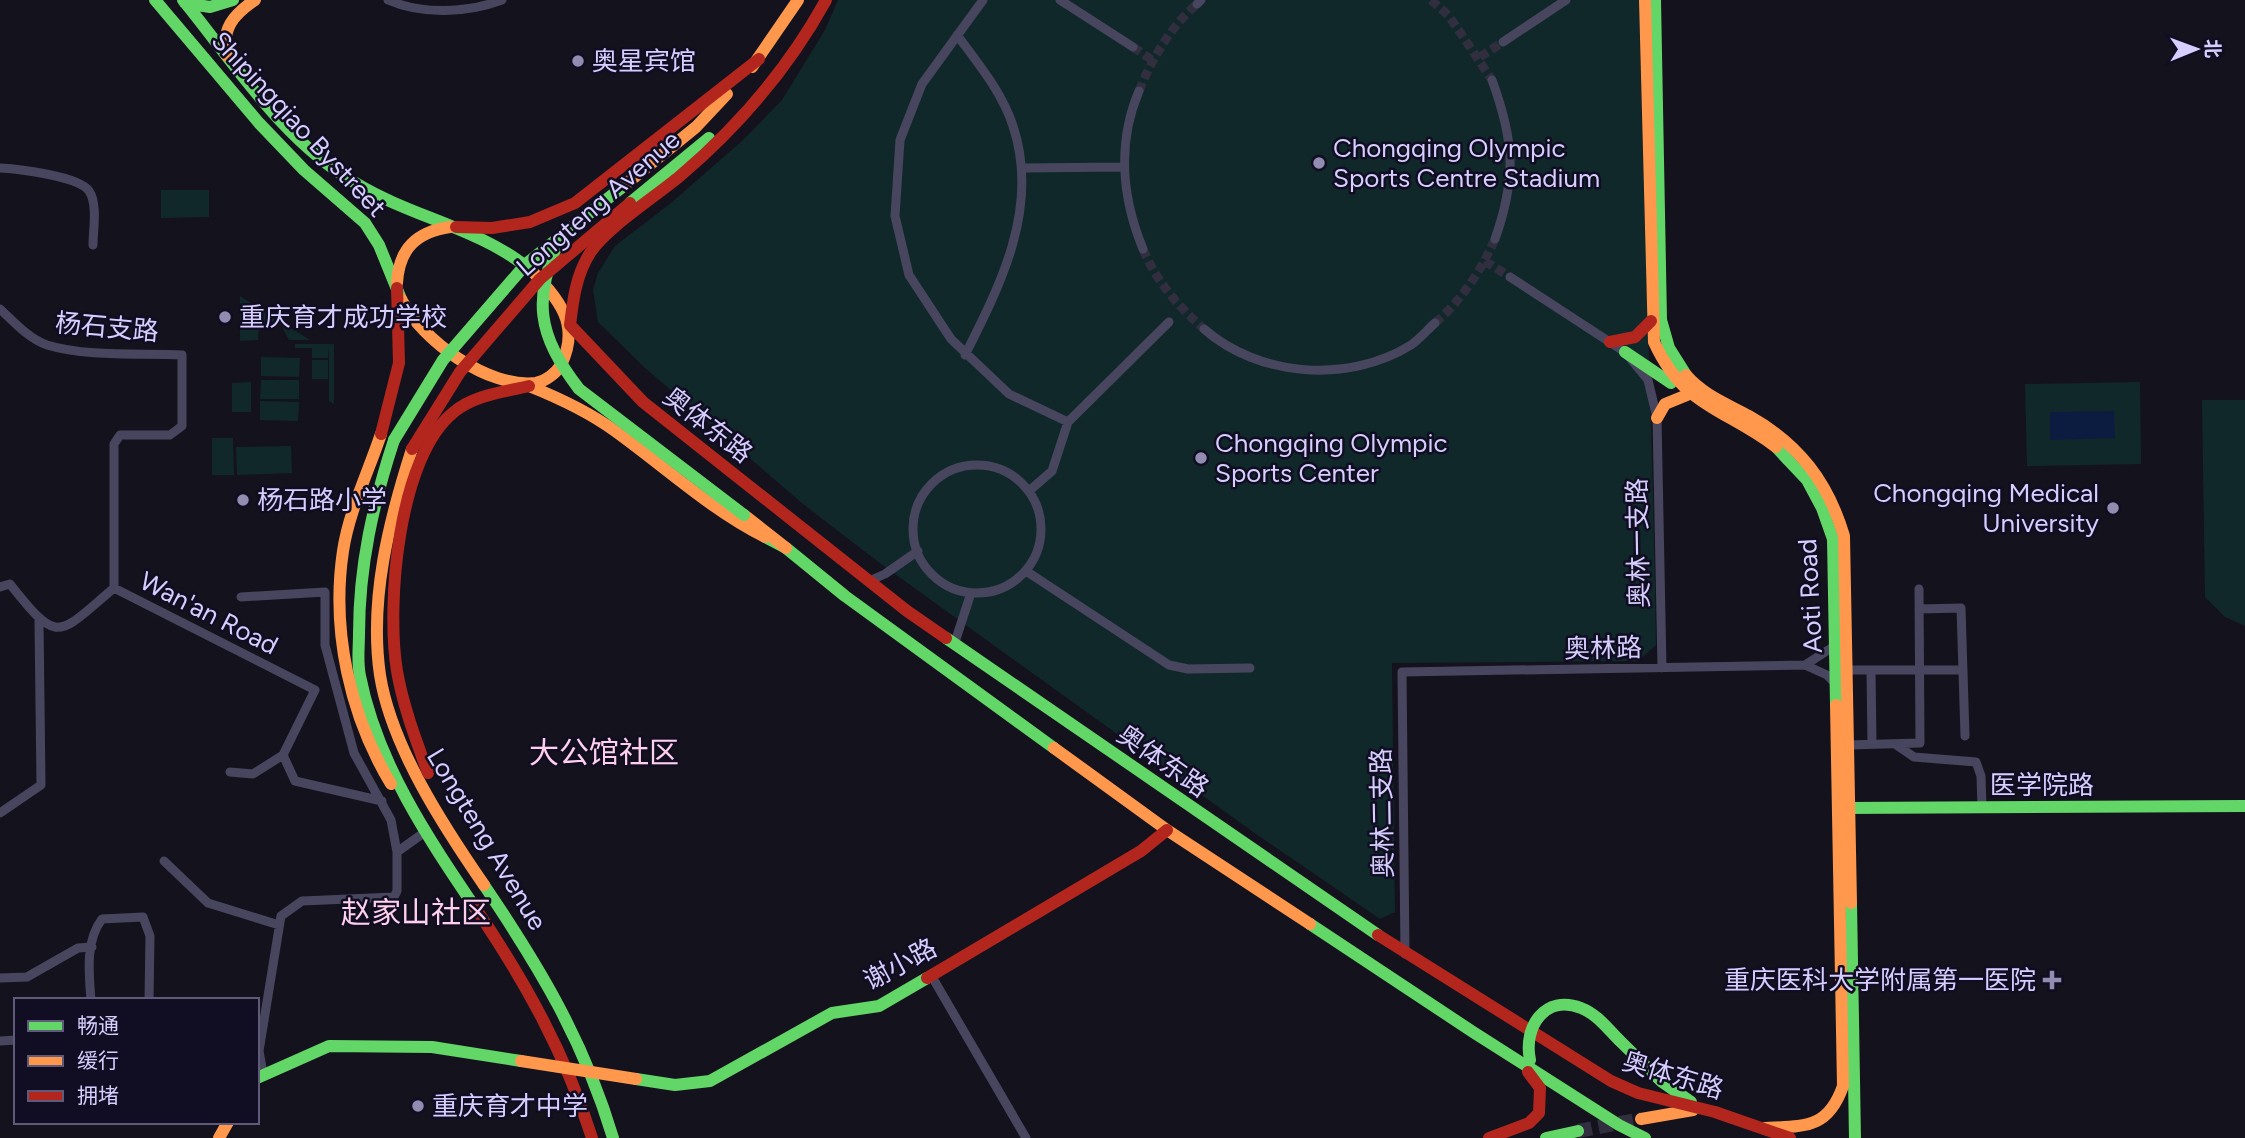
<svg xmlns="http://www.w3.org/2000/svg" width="2245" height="1138" font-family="Figtree,'Noto Sans SC',sans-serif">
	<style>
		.green { fill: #11282a }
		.water { fill: #0c1c40 }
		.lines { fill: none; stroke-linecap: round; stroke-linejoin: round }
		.street-tunnel { stroke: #312e3f; stroke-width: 9; stroke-dasharray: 9 4.5; stroke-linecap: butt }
		.primary-tunnel { stroke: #312e3f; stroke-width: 14; stroke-dasharray: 14 7; stroke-linecap: butt }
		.street { stroke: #48465e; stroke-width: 9 }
		.fast { stroke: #63d668; stroke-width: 12 }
		.slow { stroke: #ff974d; stroke-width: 12 }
		.jam { stroke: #b3261e; stroke-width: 12 }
		.fast-bridge { stroke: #63d668; stroke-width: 12 }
		.slow-bridge { stroke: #ff974d; stroke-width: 12 }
		.jam-bridge { stroke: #b3261e; stroke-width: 12 }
		.poi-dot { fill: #918cb0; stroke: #110d22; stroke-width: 2.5 }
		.labels { text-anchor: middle; stroke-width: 5; stroke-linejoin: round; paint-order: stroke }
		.poi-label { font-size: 26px; fill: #d5ceff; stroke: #110d22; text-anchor: start }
		.street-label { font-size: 26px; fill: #d5ceff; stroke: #110d22 }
		.quarter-label { font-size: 30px; fill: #ffd0ec; stroke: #110d22 }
	</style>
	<rect width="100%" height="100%" fill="#14121d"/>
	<path class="green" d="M838,0H1639C1643,215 1653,430 1656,645L1638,661L1392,663L1395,912L1380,919L1256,834L881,564L803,504L644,367L598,322L593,290L598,273L615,246L671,203L743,140L782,100L825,30Z
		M161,190H209V217L161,218Z
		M240,296L310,340H289L281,325H259L258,340L240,341Z
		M295,344H334V404L329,401V348L328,358H312V348H295Z
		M261,357L300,358L299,377L261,376Z
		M312,360H328V379H312Z
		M261,380H299V399H260Z
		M251,382V412H232V383Z
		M2140,382L2141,464L2027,466L2025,384Z
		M2202,400H2245V626L2225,617L2205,597Z
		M260,401L299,402L298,421L260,420Z
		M212,438H233L234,475H212Z
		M291,446L292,473L237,475L236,447Z"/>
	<path class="water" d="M2114,411L2115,438L2050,440V412Z"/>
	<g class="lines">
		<path class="street-tunnel" d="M1431,0L1449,16L1492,80
			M1133,47L1152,60
			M1480,57L1503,42
			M1139,91C1152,59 1170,27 1197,4
			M1143,249C1156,281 1178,306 1204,329
			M1485,261L1510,277
			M1435,323C1461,301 1481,271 1495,239"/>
		<path class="primary-tunnel" d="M1578,1131L1641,1119"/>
		<path class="street" d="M388,0C422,15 467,13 502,0
			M983,0L922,84L900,140L895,216L909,275L951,339L1009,394L1068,422
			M1060,0L1133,47
			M1197,4L1201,0
			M957,35C977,62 1002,92 1013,126C1040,207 1001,284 965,355
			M1503,42L1566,0
			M1492,80C1514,140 1517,177 1495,239
			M1139,91C1117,143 1122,198 1143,249
			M0,168C18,169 79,176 89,191C98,204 93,230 93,245
			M1022,168L1123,167
			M1510,277L1625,352L1648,380L1657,418L1662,668
			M0,309C14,322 29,339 47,345C86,357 141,353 182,355V426L170,435H120L114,444V588
			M1204,329C1259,377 1348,384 1411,345C1420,339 1427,330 1435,323
			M913 529a64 64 0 1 1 128 0a64 64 0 1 1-128 0Z
			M1029,491L1052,471L1068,422L1169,322
			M1026,571L1169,665L1188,669L1250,668
			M869,581L885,574L918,551
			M0,587L10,584C59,646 57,636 114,588L315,690L283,755
			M241,597L325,592V645L354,753L391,820L397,852V891L394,897L302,901L281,916L259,1051L263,1073
			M1919,609L1961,608L1965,736
			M954,645L971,593
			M1805,665L1836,645
			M1847,670H1963
			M1871,670L1872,744
			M1895,744L1914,757L1976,762L1981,776L1982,808
			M1848,745L1920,743L1919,589
			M230,772L253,774L283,755L295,781L382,801
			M0,813L41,785L39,621
			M397,852L425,832
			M164,861L208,903L279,925
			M1405,954L1402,672L1805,665L1827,675L1836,684
			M931,975L1026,1138
			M0,978L27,977L78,948L92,947
			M91,1000C89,974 85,941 102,919L143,917L150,936L149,1000
			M0,1041L16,1040"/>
		<path class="fast" d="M155,0L259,123L304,170L365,223L379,245L401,299
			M183,0C236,65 283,141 357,184C414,218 480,228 532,271
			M1655,0L1661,320L1669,348L1686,375
			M185,3L210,7L233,0
			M630,203L709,138
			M1625,352L1671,383
			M394,440C373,504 359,566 359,634C359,648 357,662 360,676C377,763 428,838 476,909
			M1776,447L1807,480L1822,508L1833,539L1836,705
			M765,537L786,548L845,596L1054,748
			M946,638L1378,935
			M1842,808L2245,806
			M484,885C540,968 584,1041 613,1138
			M1851,903L1855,1138
			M1310,924L1473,1032L1619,1125L1645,1138
			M1619,1040L1661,1081L1691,1102
			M257,1078L329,1046L432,1047L521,1061
			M636,1079L675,1085L710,1081L832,1013L879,1006L927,978
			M1546,1138L1578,1131"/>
		<path class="slow" d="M1645,0L1654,342C1684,408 1725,408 1776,447
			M227,56C221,29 233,15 255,0
			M752,67L798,0
			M621,188L696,127L727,94
			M397,283C399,249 416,232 450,227
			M401,299C421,340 489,389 536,383C546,381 556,373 561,365C581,324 559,300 532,271
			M1686,375C1703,395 1727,404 1749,416C1799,444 1828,482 1844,536L1851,903
			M529,386C559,398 589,412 615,431C665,467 711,510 765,537
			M1657,418L1665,404L1687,395
			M381,434C368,473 349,511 343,551C331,631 350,716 391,784
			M412,449C389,521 369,599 380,675C391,746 444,827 484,885
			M744,515L786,548
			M1054,748L1167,830L1310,924
			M1641,1119L1693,1110
			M1765,1128C1805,1126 1828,1129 1843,1086L1836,705
			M219,1138L228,1122"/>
		<path class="jam" d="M456,227L492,228L530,222L575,203L759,59
			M570,325L643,402L907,611L946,638
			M570,325C573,300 576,275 590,253C606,228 655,197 680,176C740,125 788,69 826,0
			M1610,342L1635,337L1651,321
			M381,434L399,363L397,288
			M428,773C416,740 403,706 397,671C386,605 398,456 454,412C474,395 504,392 529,386
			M476,909C525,981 566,1055 592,1138
			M1378,935L1611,1081L1638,1093L1715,1112L1790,1138
			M927,978L1141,851L1167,830
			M1489,1138L1529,1123L1539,1113L1540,1088L1528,1072"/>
		<path class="fast-bridge" d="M561,236C532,300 537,334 579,389L744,515
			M394,440L443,360L526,264L621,188
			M1530,1060C1523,1027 1545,994 1581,1008C1597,1014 1608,1029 1619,1040"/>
		<path class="slow-bridge" d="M521,1061L636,1079"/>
		<path class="jam-bridge" d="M412,449L460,372L540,279L630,203"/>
	</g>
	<g class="poi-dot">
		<circle cx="578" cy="61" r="7"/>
		<circle cx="1319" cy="163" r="7"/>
		<circle cx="225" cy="317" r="7"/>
		<circle cx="1201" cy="458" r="7"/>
		<circle cx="243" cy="500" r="7"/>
		<circle cx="2113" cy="508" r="7"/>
		<path d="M2048.5 969.5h7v7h7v7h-7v7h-7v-7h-7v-7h7z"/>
		<circle cx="418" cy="1106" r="7"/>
	</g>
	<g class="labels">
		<g class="poi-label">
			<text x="592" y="70">奥星宾馆</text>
			<text x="1333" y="157">Chongqing Olympic<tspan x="1333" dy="30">Sports Centre Stadium</tspan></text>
			<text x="239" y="326">重庆育才成功学校</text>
			<text x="1215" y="452">Chongqing Olympic<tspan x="1215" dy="30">Sports Center</tspan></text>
			<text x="2099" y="502" text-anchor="end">Chongqing Medical<tspan x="2099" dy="30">University</tspan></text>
			<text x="257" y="509">杨石路小学</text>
			<text x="2036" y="989" text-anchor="end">重庆医科大学附属第一医院</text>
			<text x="432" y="1115">重庆育才中学</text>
		</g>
		<g class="street-label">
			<text transform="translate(299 124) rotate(47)" y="9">Shipingqiao Bystreet</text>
			<text transform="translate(598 203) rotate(-41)" y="9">Longteng Avenue</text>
			<text transform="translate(107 327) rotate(5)" y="9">杨石支路</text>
			<text transform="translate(708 425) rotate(38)" y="9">奥体东路</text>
			<text transform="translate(1638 543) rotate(-91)" y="9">奥林一支路</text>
			<text transform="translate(1810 596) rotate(-93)" y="9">Aoti Road</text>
			<text transform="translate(209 613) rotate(27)" y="9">Wan'an Road</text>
			<text transform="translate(1603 648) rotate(-1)" y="9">奥林路</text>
			<text transform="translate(1163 761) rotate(35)" y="9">奥体东路</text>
			<text x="2042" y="794">医学院路</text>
			<text transform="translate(1382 813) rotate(-91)" y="9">奥林二支路</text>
			<text transform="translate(487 839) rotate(59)" y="9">Longteng Avenue</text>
			<text transform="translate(900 964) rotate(-28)" y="9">谢小路</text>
			<text transform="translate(1673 1075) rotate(17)" y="9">奥体东路</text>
		</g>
		<g class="quarter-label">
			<text x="604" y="763">大公馆社区</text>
			<text x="416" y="923">赵家山社区</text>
		</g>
	</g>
	<rect x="14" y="998" width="245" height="126" fill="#110d22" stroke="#5f5a7a" stroke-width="2"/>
	<rect x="28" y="1021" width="35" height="10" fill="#63d668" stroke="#5f5a7a" stroke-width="2"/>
	<text x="77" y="1033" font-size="21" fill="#d5ceff">畅通</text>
	<rect x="28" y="1056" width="35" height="10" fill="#ff974d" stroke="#5f5a7a" stroke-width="2"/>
	<text x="77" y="1068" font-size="21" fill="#d5ceff">缓行</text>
	<rect x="28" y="1091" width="35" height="10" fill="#b3261e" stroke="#5f5a7a" stroke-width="2"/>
	<text x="77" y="1103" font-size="21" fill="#d5ceff">拥堵</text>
	<g transform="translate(2196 49) rotate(89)" stroke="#110d22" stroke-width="5" paint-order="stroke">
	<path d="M0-5L12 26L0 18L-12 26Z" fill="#d5ceff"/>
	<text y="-10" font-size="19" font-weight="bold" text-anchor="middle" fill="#d5ceff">北</text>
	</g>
</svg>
